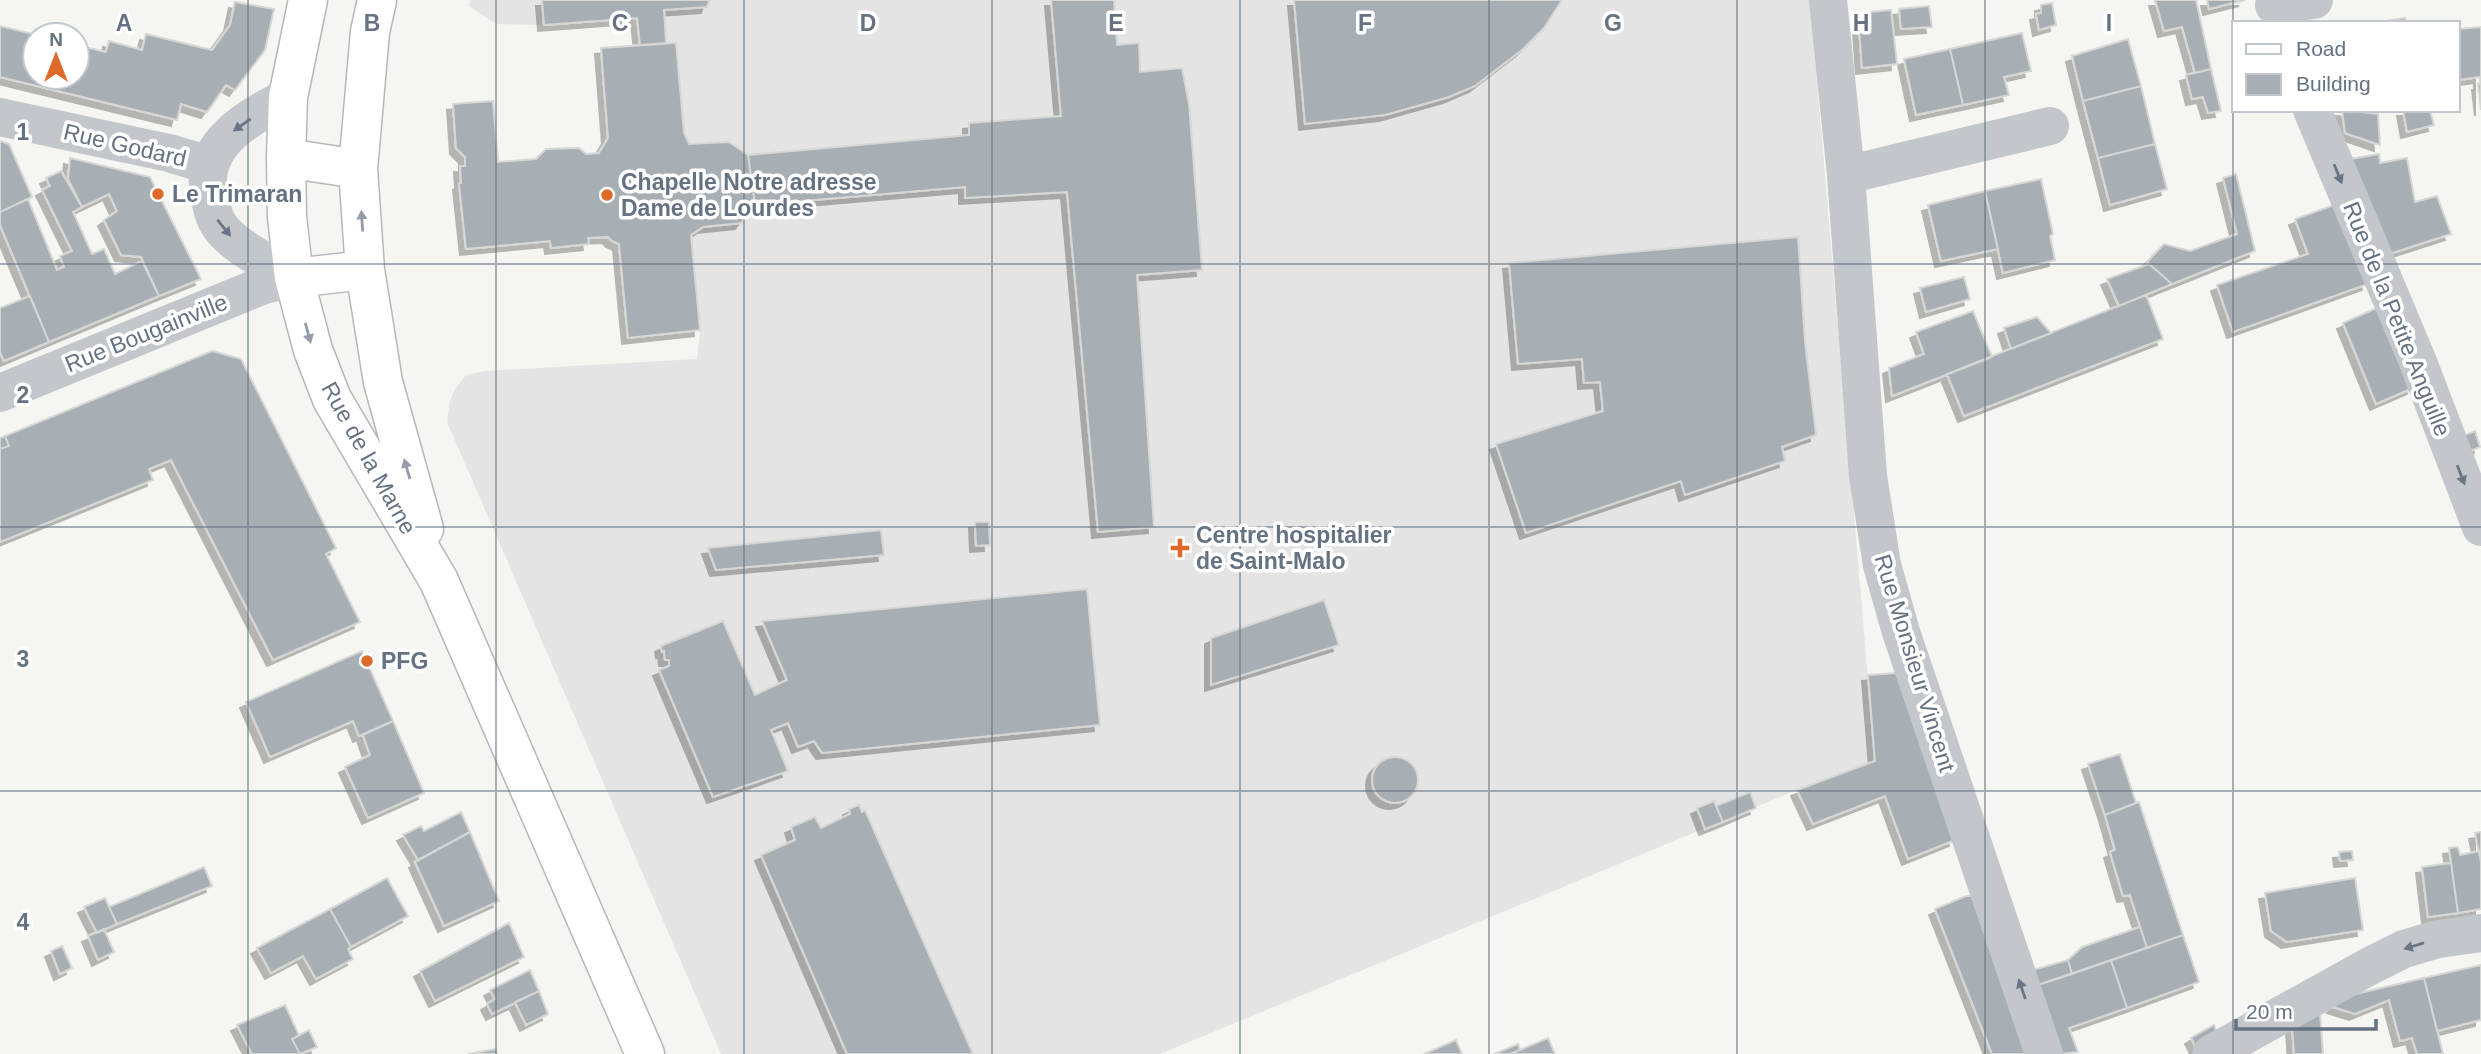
<svg xmlns="http://www.w3.org/2000/svg" width="2481" height="1054" font-family="Arial,sans-serif">
	<style>
		.built { fill: #e3e4e3 }
		.building { fill: #a7aeb4; stroke: #d6d7d4; stroke-width: 2; filter: url(#shadow) }
		.lines { fill: none; stroke-linecap: round; stroke-linejoin: round }
		.major-casing { stroke: #b4b8bc; stroke-width: 41 }
		.minor { stroke: #c3c6ca; stroke-width: 38 }
		.major { stroke: #fff; stroke-width: 38 }
		.oneway { fill: #6a7686 }
		.oneway2 { fill: #939ca8 }
		.grid { fill: none; stroke: #657282; stroke-width: 2; stroke-opacity: 0.55 }
		.poi-dot { fill: #de6929; stroke: #fff; stroke-width: 2.5 }
		.labels { text-anchor: middle; stroke-width: 7; stroke-linejoin: round; paint-order: stroke }
		.street-label { font-size: 23px; fill: #657282; stroke: #fff }
		.poi-label { font-size: 23px; font-weight: bold; fill: #657282; stroke: #fff; text-anchor: start }
		.grid-label { font-size: 23px; text-anchor: middle; font-weight: bold; fill: #657282; stroke: #fff; stroke-width: 7; stroke-linejoin: round; paint-order: stroke }
	</style>
	<defs>
		<filter id="shadow"><feDropShadow dx="-6" dy="6" stdDeviation="0" flood-color="#0004"/></filter>
	</defs>
	<rect width="100%" height="100%" fill="#f5f5f2"/>
	<path class="built" d="M471,0H1810L1875,761L1797,790L1160,1054H721L447,422L450,401L455,389L466,375L485,371L697,359L700,330L628,338L619,244L608,237L588,238L589,244L551,248L549,242L466,249L465,233L463,232L459,184L461,182L460,166L465,165V157L456,148L453,104L493,101L498,162L536,159L546,149L579,148L586,154L598,153L608,138L601,48L639,45L637,19L544,25L496,24L469,6Z"/>
	<path class="building" d="M542,0H708L709,1L707,7L664,10L666,43L640,45L637,18L544,25Z
		M1051,0H1114L1117,45L1139,43L1140,72L1182,68L1189,104L1202,270L1137,275L1154,527L1098,532L1067,192L965,198V187L755,205L748,155L969,135V123L1061,116Z
		M1294,0H1562L1544,28L1522,50L1475,86L1449,97L1385,115L1305,124Z
		M2155,0H2196L2211,69L2195,73L2182,27L2164,31Z
		M2207,0H2245L2209,9Z
		M235,2L274,9L265,50L235,90L226,85L207,112L181,104L177,120L0,77V26L37,35H35V77H77V45L106,52L109,41L142,50L146,34L212,50L230,25Z
		M2052,3L2056,25L2039,30L2036,14L2041,13V5Z
		M1929,6L1932,27L1901,29L1899,9Z
		M1891,10L1897,64L1862,68L1858,13Z
		M2405,18L2406,23H2379V22Z
		M2481,27V110L2478,84H2480V77L2458,80V29Z
		M2022,33L2031,71L2004,77L2009,95L1963,105L1950,49Z
		M2128,39L2141,86L2083,101L2072,56Z
		M676,43L684,133L689,144L729,142L748,155L755,205L741,223L703,227L691,235L700,330L628,338L619,244L612,241L608,237L588,238L589,244L551,248L550,241L466,249L459,184L461,183L460,166H465V157L456,148L453,104L493,101L498,162L536,159L546,149L579,148L586,154L599,153L608,138L601,48Z
		M1950,49L1963,105L1916,115L1904,59Z
		M2211,69L2221,111L2208,113L2203,97L2192,99L2186,75Z
		M2141,86L2155,144L2098,158L2083,101Z
		M2342,110L2378,114L2380,145L2345,133Z
		M2403,110H2430L2434,125L2407,132Z
		M0,141L9,144L32,197L0,212Z
		M2155,144L2167,189L2110,205L2098,158Z
		M2379,154L2380,163L2407,158L2415,202L2437,196L2451,234L2386,255L2351,159Z
		M70,158L150,177L201,279L159,296L141,257L121,255L104,220L117,211L109,194L82,207L68,179Z
		M61,171L82,207L73,212L92,254L104,249L115,274L142,261L159,296L49,342L0,225V212L28,199L57,270L64,267L60,256L72,251L42,190L50,186L46,178Z
		M2236,174L2255,251L2172,284L2147,262L2164,244L2190,251L2237,234L2223,178Z
		M2041,179L2053,234L2050,236L2055,260L2003,273L1985,191Z
		M1985,191L1998,249L1941,261L1928,205Z
		M2334,205L2368,284L2233,332L2217,285L2308,254L2295,219Z
		M1798,237L1805,342L1816,435L1782,447L1785,461L1685,495L1681,481L1526,533L1496,444L1603,411L1600,382L1584,383L1582,359L1518,364L1509,263Z
		M2149,264L2172,284L2119,306L2107,279Z
		M1964,277L1970,299L1926,312L1920,288Z
		M2146,295L2163,339L1964,416L1947,374Z
		M30,296L49,342L4,361L0,352V308Z
		M2379,307L2413,388L2376,404L2343,323Z
		M1973,311L1992,357L1892,396L1889,368L1924,354L1916,332Z
		M2037,317L2051,333L2011,349L2004,328Z
		M212,351L241,359L336,548L326,554L360,622L273,660L171,460L149,469L153,480L0,542V449L9,446L5,436Z
		M2475,431L2480,447L2463,454L2457,438Z
		M5,436L9,446L0,449V438Z
		M975,522H989L990,545L976,546Z
		M881,530L884,555L716,570L708,548Z
		M1087,589L1100,725L822,753L814,741L798,747L788,723L771,730L788,771L713,797L659,670L669,666V660H665L664,651L662,652L661,646L723,621L755,695L787,680L762,621Z
		M1324,600L1339,645L1211,685V638Z
		M362,651L393,721L359,736L353,721L270,757L246,702Z
		M1897,673L1955,840L1908,859L1885,796L1813,824L1797,790L1875,761L1868,675Z
		M393,721L424,793L368,818L345,767L370,755L363,735Z
		M2120,754L2136,803L2105,815L2088,764Z
		M1372 780a23 23 0 1 1 46 0a23 23 0 1 1-46 0Z
		M1750,792L1756,808L1723,822L1716,806Z
		M1714,801L1723,822L1705,829L1697,808Z
		M2139,802L2183,935L2147,948L2130,895L2123,896L2110,852L2115,850L2105,815Z
		M859,805L862,812L865,810L973,1054H847L761,855L795,840L791,827L815,817L821,828L850,814L849,809Z
		M461,812L470,832L418,860L403,835L421,826L424,831Z
		M470,832L499,901L444,926L415,862Z
		M2481,832V862L2475,833Z
		M2458,847L2460,855L2479,851L2481,862V909L2458,913L2449,848Z
		M2352,851L2353,860L2340,861L2339,852Z
		M2451,863L2458,913L2428,917L2422,867Z
		M204,867L212,886L117,924L109,907Z
		M387,878L408,916L351,947L330,909Z
		M2355,878L2363,930L2287,942L2271,931L2265,893Z
		M1966,896H1975L2033,1054H1992L1935,909Z
		M105,898L117,924L97,933L84,907Z
		M330,909L351,947L348,949L353,959L316,979L303,956L271,973L257,948Z
		M509,923L524,957L435,1001L420,971Z
		M2140,927L2147,948L2072,974L2068,960L2082,947Z
		M104,929L114,952L98,960L88,936Z
		M2183,935L2199,982L2127,1008L2111,960Z
		M62,946L72,968L60,974L51,951Z
		M2068,960L2072,974L2038,985L2033,970Z
		M2111,960L2127,1008L2069,1028L2078,1052L2060,1054L2038,985Z
		M2481,965V1020L2437,1031L2424,978Z
		M530,970L539,991L492,1014L487,1004L495,999L490,990Z
		M2424,978L2443,1054H2417L2412,1038L2400,1041L2389,1000L2355,1014L2333,1007L2347,996Z
		M539,991L548,1014L526,1025L515,1002Z
		M285,1005L299,1035L292,1039L300,1054H252L237,1025Z
		M2320,1013L2323,1054H2294L2292,1027Z
		M2214,1025L2219,1039L2198,1052L2191,1038Z
		M309,1030L317,1047L300,1054L292,1039Z
		M1548,1038L1555,1054H1510L1520,1050Z
		M1456,1040L1462,1054H1424Z
		M1518,1044L1520,1050L1510,1054H1494Z
		M496,1049L497,1054H468Z"/>
	<g class="lines">
		<g class="major-casing">
			<path id="major" d="M308,0L288,97L286,158L287,217L294,278L313,350L332,399L439,581L645,1054
				M377,0L370,32L358,169L365,270L383,382L424,529
				M286,158L358,169
				M294,278L365,270"/>
		</g>
		<path class="minor" d="M1828,0L1846,175L1868,476L1882,565L1901,632L2044,1054
			M2274,5L2314,0
			M288,97C249,117 199,144 209,194C211,204 213,216 219,225C233,247 272,264 294,278
			M2312,110L2418,362L2481,527
			M0,117L169,153L209,165
			M1846,175L2050,126
			M0,393L264,285L294,278
			M2211,1054L2368,967L2404,949L2438,939L2481,933"/>
		<use href="#major" class="major"/>
	</g>
	<defs><path id="oneway-solid" d="M-6-.8H1V-3.2L6.5 0L1 3.2V.8H-6Z" transform="scale(1.75)"/></defs>
	<g class="oneway">
		<use href="#oneway-solid" transform="translate(242 125) rotate(145)"/>
		<use href="#oneway-solid" transform="translate(2338 174) rotate(68)"/>
		<use href="#oneway-solid" transform="translate(224 228) rotate(51)"/>
		<use href="#oneway-solid" transform="translate(2461 475) rotate(69)"/>
		<use href="#oneway-solid" transform="translate(2414 946) rotate(163)"/>
		<use href="#oneway-solid" transform="translate(2022 989) rotate(-109)"/>
	</g>
	<g class="oneway2">
		<use href="#oneway-solid" transform="translate(362 221) rotate(-94)"/>
		<use href="#oneway-solid" transform="translate(308 333) rotate(75)"/>
		<use href="#oneway-solid" transform="translate(407 469) rotate(-106)"/>
	</g>
	<path class="grid" d="M248,0V1054M496,0V1054M744,0V1054M992,0V1054M1240,0V1054M1489,0V1054M1737,0V1054M1985,0V1054M2233,0V1054M0,264H2481M0,527H2481M0,791H2481"/>
	<g class="poi-dot">
		<circle cx="158" cy="194" r="7"/>
		<circle cx="607" cy="195" r="7"/>
		<path d="M1176.5 537.5h7v7h7v7h-7v7h-7v-7h-7v-7h7z"/>
		<circle cx="367" cy="661" r="7"/>
	</g>
	<g class="labels">
		<g class="street-label">
			<text transform="translate(125 145) rotate(13)" y="8">Rue Godard</text>
			<text transform="translate(2397 319) rotate(68)" y="8">Rue de la Petite Anguille</text>
			<text transform="translate(146 333) rotate(-22)" y="8">Rue Bougainville</text>
			<text transform="translate(369 458) rotate(61)" y="8">Rue de la Marne</text>
			<text transform="translate(1915 663) rotate(73)" y="8">Rue Monsieur Vincent</text>
		</g>
		<g class="poi-label">
			<text x="621" y="190">Chapelle Notre adresse<tspan x="621" dy="26">Dame de Lourdes</tspan></text>
			<text x="172" y="202">Le Trimaran</text>
			<text x="1196" y="543">Centre hospitalier<tspan x="1196" dy="26">de Saint-Malo</tspan></text>
			<text x="381" y="669">PFG</text>
		</g>
	</g>
	<g class="grid-label">
		<text x="124" y="31">A</text>
		<text x="372" y="31">B</text>
		<text x="620" y="31">C</text>
		<text x="868" y="31">D</text>
		<text x="1116" y="31">E</text>
		<text x="1365" y="31">F</text>
		<text x="1613" y="31">G</text>
		<text x="1861" y="31">H</text>
		<text x="2109" y="31">I</text>
		<text x="23" y="140">1</text>
		<text x="23" y="403">2</text>
		<text x="23" y="667">3</text>
		<text x="23" y="930">4</text>
	</g>
	<rect x="2232" y="21" width="228" height="91" fill="#ffffff" stroke="#c1c7cd" stroke-width="2"/>
	<rect x="2246" y="44" width="35" height="10" fill="#ffffff" stroke="#c1c7cd" stroke-width="2"/>
	<text x="2296" y="56" font-size="21" fill="#657282">Road</text>
	<rect x="2246" y="74" width="35" height="21" fill="#a7aeb4" stroke="#c1c7cd" stroke-width="2"/>
	<text x="2296" y="91" font-size="21" fill="#657282">Building</text>
	<g transform="translate(56 56)"><circle r="33" fill="#ffffff" stroke="#c1c7cd" stroke-width="2"/>
	<path d="M0-5L12 26L0 18L-12 26Z" fill="#de6929"/>
	<text y="-10" font-size="19" font-weight="bold" text-anchor="middle" fill="#657282">N</text>
	</g>
	<path d="M2236 1019v10h140v-10" fill="none" stroke="#657282" stroke-width="3.5"/>
	<text x="2246" y="1019" font-size="21" fill="#657282" stroke="#ffffff" stroke-width="5" paint-order="stroke">20 m</text>
</svg>
